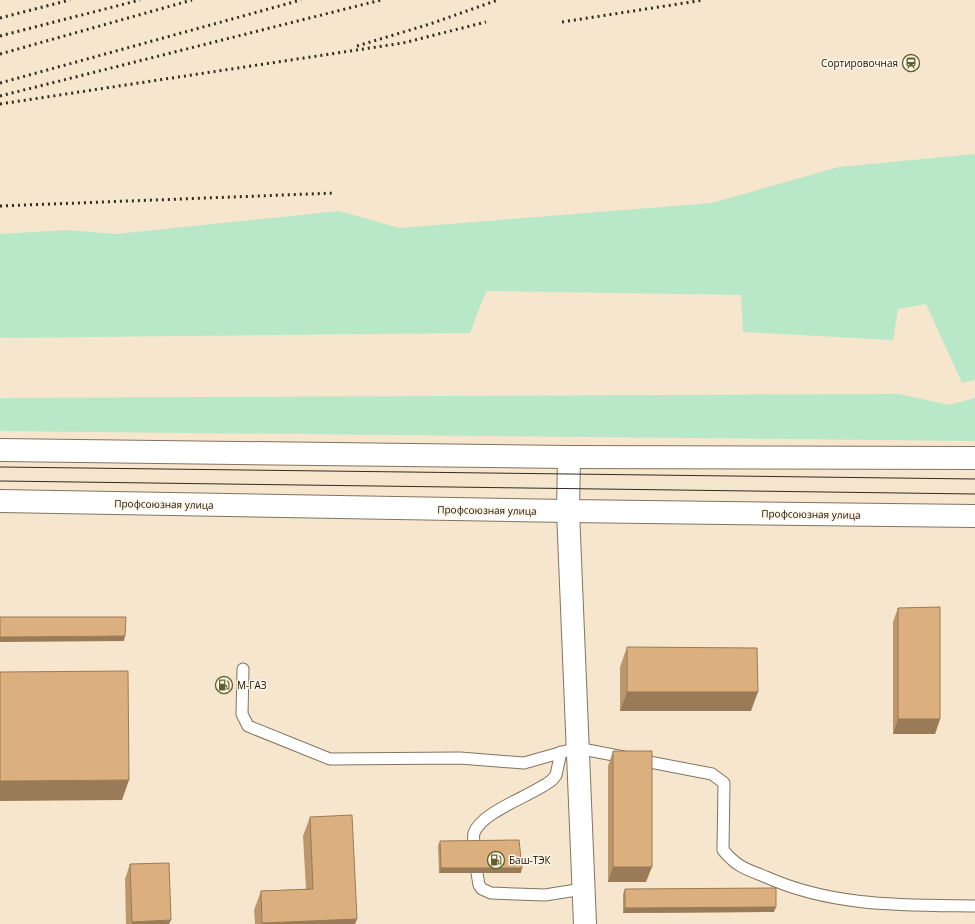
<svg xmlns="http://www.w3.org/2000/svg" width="975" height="924" font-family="'Open Sans',sans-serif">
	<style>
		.green { fill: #b8e8c7 }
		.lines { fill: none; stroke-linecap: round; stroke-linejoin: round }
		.service-casing { stroke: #82745f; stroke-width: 13 }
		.minor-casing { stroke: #82745f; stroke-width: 24 }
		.primary-casing { stroke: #82745f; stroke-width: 24 }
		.service { stroke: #fff; stroke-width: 11 }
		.minor { stroke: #fff; stroke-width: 22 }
		.primary { stroke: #fff; stroke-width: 22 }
		.tram { stroke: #322c21; stroke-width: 1 }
		.rail { stroke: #322c21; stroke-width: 3; stroke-dasharray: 2 4; stroke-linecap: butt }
		.wall { fill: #bc976c }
		.shaded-wall { fill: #997b58 }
		.building { fill: #dbb07e; stroke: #997b58 }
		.labels { text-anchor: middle; stroke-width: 3; stroke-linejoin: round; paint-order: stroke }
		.poi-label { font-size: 10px; fill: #161108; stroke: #fef5e6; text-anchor: start }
		.street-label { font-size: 10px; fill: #161108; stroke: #fef5e6 }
	</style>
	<rect width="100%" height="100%" fill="#f6e6ce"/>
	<path class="green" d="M975,154V380L962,383L926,304L898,309L893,340L743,332L741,295L486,291L470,333L0,338V234L67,230L116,234L339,211L399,228L712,203L839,167Z
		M899,394L949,405L975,398V441L0,431V398Z"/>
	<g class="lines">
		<g class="service-casing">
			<path id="service" d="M243,669L242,714L248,726L330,759L460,758L524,763L577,748L712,774L724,783L723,850C737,867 746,869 766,877C833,907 904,905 975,906
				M474,845C474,841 473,837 474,833C482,811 534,795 552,780L556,775L561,752
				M477,873L479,885L482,889L491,893L545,895L583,889"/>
		</g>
		<g class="minor-casing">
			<path id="minor" d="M569,457L568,511L585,924"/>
		</g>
		<g class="primary-casing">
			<path id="primary" d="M0,450L569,457L975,458
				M0,501L568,511L975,516"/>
		</g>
		<use href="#service" class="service"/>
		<use href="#minor" class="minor"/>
		<use href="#primary" class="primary"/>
		<path class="tram" d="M0,467L975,479
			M0,481L975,494"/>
		<path class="rail" d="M0,18L70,0
			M562,22L704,0
			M0,36L140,0
			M357,46L430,24L498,0
			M0,54L192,0
			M0,83L301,0
			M0,96L381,0
			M0,104L403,43L486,22
			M0,206L335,193"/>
	</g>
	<path class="wall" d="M898,608L940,719L935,734H893V622Z
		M627,647L751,711H620V667Z
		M613,751L646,882H608V766Z
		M310,817L357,919L355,924H255L254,910L261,891L306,889L303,836Z
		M440,841L521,873H439L438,846Z
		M130,864L169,924H126L125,879Z
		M625,889L774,912L623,913V894Z"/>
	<path class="shaded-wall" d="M125,636L124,641L0,642V637Z
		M627,692H758L751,711H620Z
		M898,719H940L935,734H893Z
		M129,780L122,800L0,801V781Z
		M613,867H652L646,882H608Z
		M441,868H522L521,873H439Z
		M776,907L774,912L623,913L625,908Z
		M357,919L355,924H262V923Z
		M171,920L169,924H132V922Z"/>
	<path class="building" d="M940,607V719H898V608Z
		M0,617H126L125,636L0,637Z
		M627,647L757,648L758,692H627Z
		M128,671L129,780L0,781V672Z
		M613,751H652V867H613Z
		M352,815L357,919L262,923L261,891L313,889L310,817Z
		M519,840L522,868H441L440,841Z
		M169,863L171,920L132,922L130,864Z
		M776,888V907L625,908V889Z"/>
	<defs>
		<g id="station-ring" transform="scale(0.9)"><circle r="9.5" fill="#fef5e6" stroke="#5e602e" stroke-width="1.5"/><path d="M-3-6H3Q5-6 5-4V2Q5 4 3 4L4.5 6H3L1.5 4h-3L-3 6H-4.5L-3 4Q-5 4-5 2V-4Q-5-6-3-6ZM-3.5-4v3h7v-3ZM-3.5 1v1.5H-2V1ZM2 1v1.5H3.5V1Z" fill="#5e602e"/></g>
		<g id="fuel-ring" transform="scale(0.9)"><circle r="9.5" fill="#fef5e6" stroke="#5e602e" stroke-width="1.5"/><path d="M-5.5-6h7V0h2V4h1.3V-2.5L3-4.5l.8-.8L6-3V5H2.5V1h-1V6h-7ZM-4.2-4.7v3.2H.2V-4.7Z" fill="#5e602e"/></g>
	</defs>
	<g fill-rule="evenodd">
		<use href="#station-ring" x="911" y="63"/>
		<use href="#fuel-ring" x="224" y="685"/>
		<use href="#fuel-ring" x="496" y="860"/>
	</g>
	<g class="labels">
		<g class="poi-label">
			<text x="898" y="67" text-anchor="end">Сортировочная</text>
			<text x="237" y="689">М-ГАЗ</text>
			<text x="509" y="864">Баш-ТЭК</text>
		</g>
		<g class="street-label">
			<text transform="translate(164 504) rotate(1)" y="4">Профсоюзная улица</text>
			<text transform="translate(487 510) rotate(1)" y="4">Профсоюзная улица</text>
			<text transform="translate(811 514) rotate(1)" y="4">Профсоюзная улица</text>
		</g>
	</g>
</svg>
